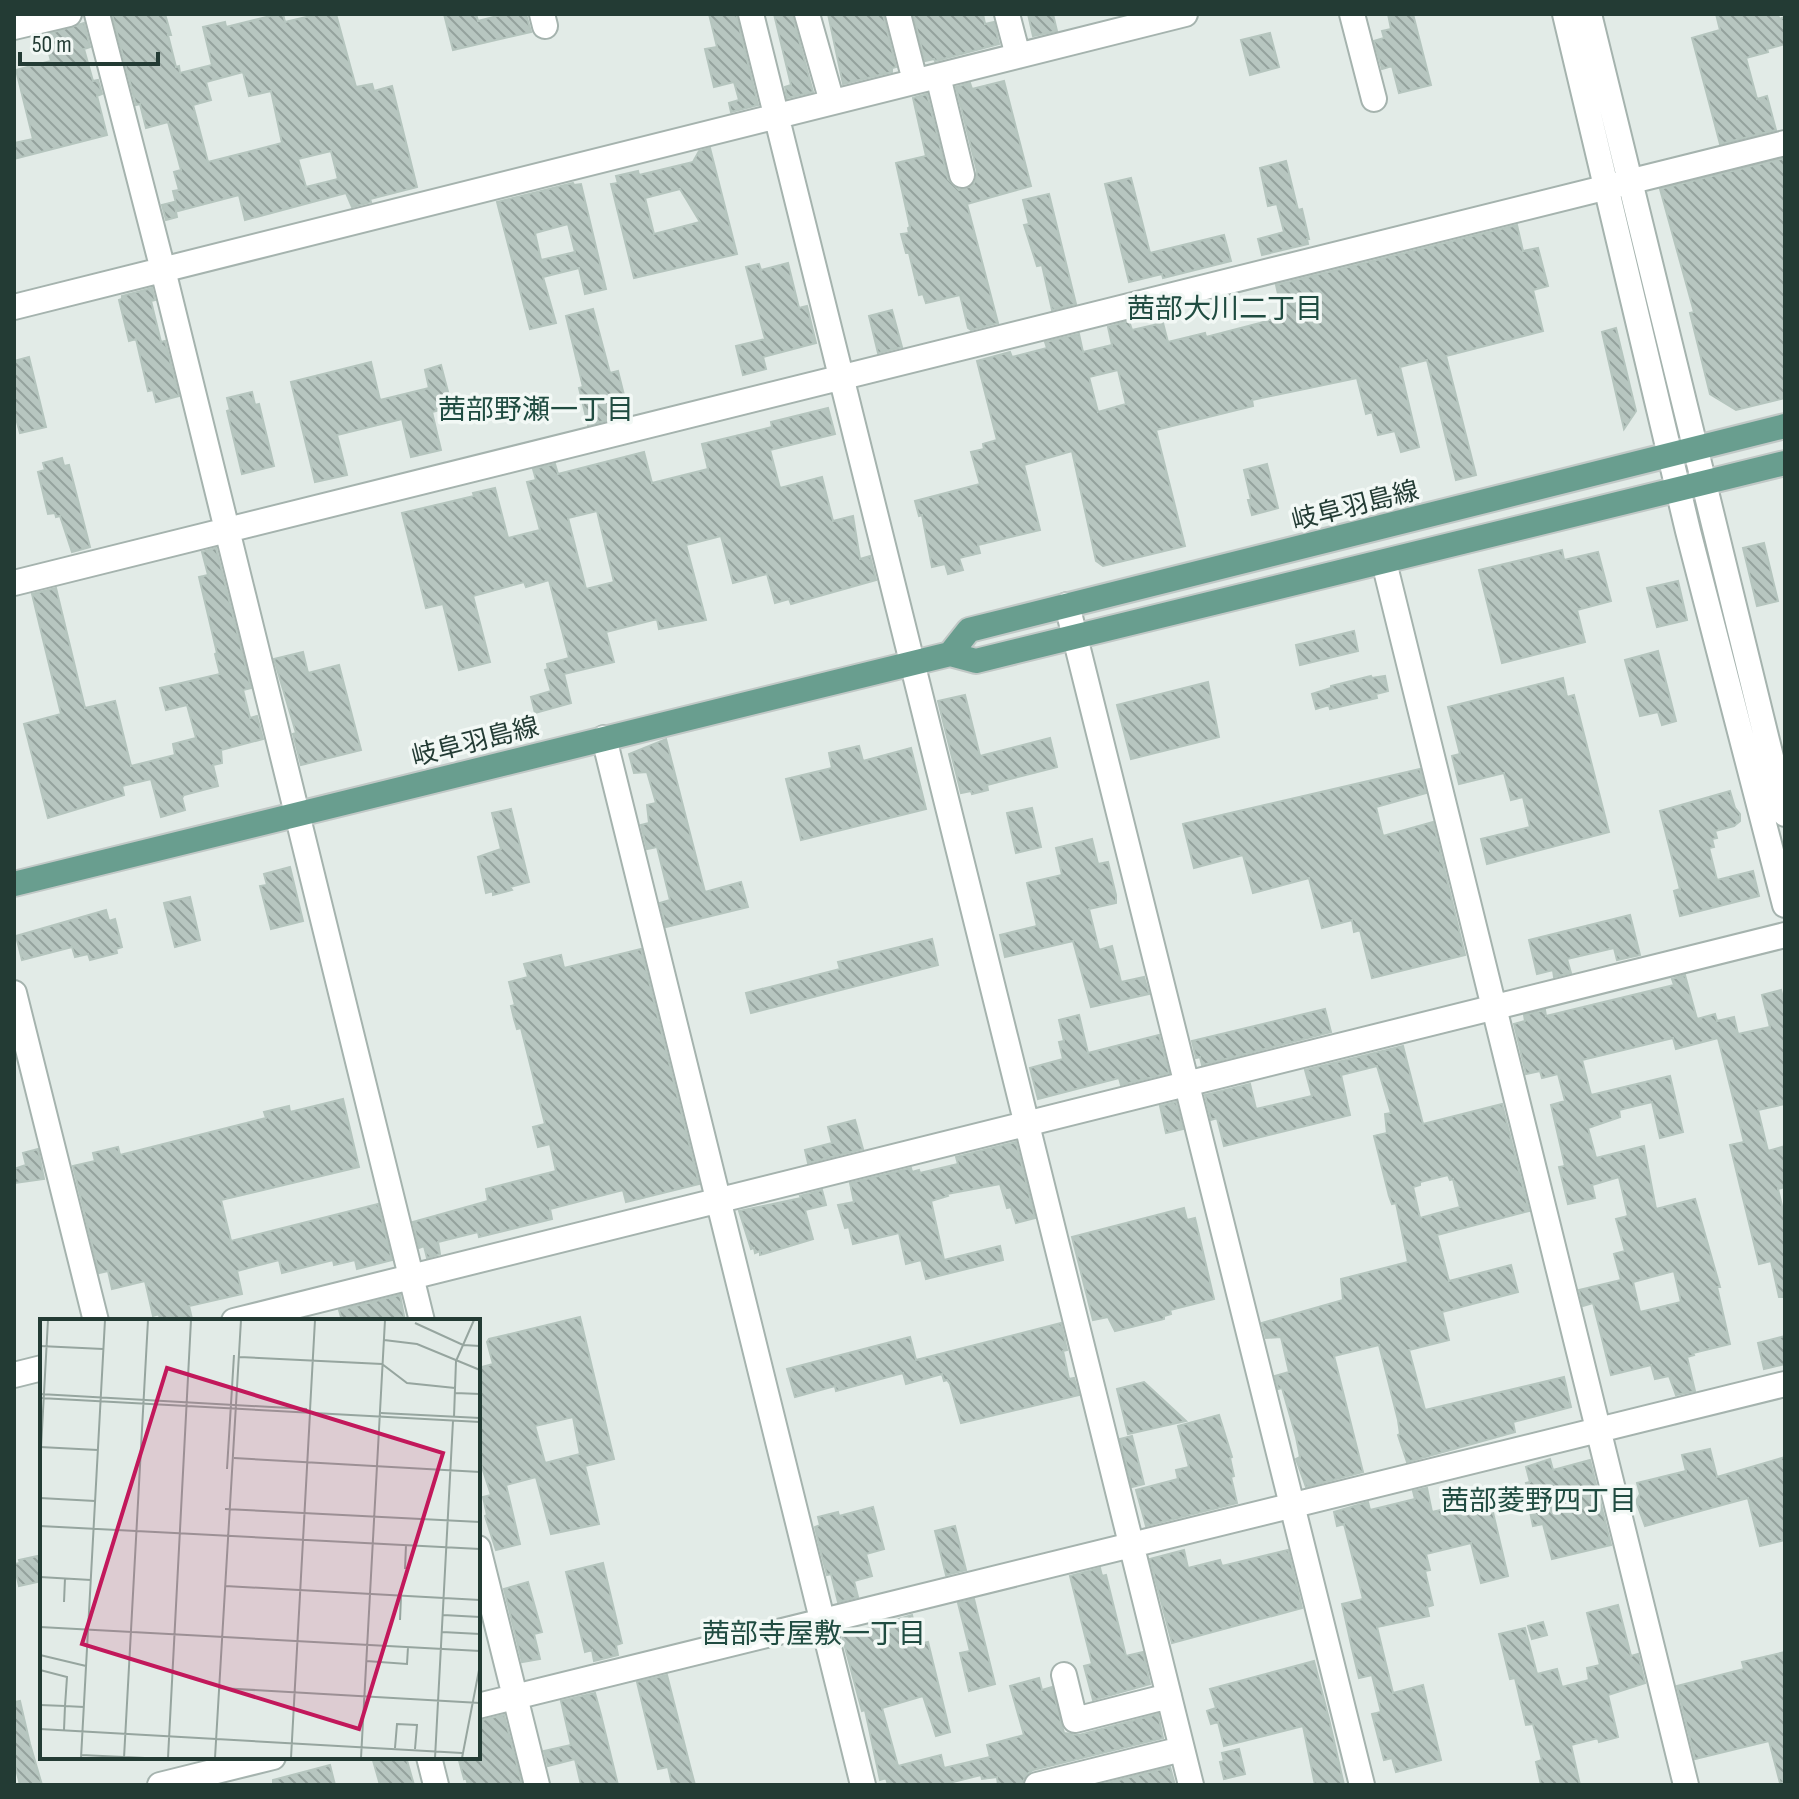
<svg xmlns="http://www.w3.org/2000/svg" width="1799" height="1799" font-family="'Sofia Sans Condensed','Noto Sans JP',sans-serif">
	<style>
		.building { fill: url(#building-back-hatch); stroke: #b5c5be; stroke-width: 2; fill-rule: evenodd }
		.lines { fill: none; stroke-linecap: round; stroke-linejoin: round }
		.minor-casing { stroke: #a5b3ae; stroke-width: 28 }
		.major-casing { stroke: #c1c8c6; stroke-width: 28 }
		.minor { stroke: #fff; stroke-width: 24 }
		.major { stroke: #699e8f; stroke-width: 24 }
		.labels { text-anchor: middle; stroke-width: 7; stroke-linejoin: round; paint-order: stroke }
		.street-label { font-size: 26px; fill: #233b34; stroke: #f2f8f5 }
		.neighbourhood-label { font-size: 28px; fill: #204c41; stroke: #f2f8f5 }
		.inset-road { fill: none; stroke: #96a59f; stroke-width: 2 }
		.view { fill: #c2185b; fill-opacity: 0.15; stroke: #c2185b; stroke-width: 4 }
		.inset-edge { fill: none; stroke: #233b34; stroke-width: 4 }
	</style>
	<defs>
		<pattern id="building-back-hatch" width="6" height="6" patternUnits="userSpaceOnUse" patternTransform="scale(2)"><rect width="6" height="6" fill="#b7c6c0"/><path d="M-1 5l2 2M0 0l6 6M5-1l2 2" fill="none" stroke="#94a29d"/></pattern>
	</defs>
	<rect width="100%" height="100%" fill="#e2ebe7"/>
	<path class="building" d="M112,14H165L171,35H168L176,67L179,66L180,73L212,65L203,27L225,22L226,27L279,14H283L285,22L319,14H336L356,87L372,84L374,91L392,86L417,187L370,199L371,202L352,207L346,193L245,220L239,195L178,211L173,191L179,190L174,172L181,170L168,122L146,128L140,104L136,105ZM243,72L249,96L271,91L282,143L208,162L193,105L211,100L206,82ZM331,151L338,179L306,187L298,159Z
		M444,14H476L478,21L505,14H526L531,32L453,50Z
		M709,14H736L758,105L731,112L729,103L739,100L734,82L714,87L705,49L717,47Z
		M774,14H792L813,92L787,98L785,87L791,85Z
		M828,14H883L896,67L892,68V72L843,84Z
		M913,14H983L985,24L994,22L999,44L935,61L934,59L925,61Z
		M1028,14H1053L1057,31L1033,36Z
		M1388,14H1413L1431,85L1399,93L1392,66L1382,69L1374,41L1384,38L1382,31L1391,29Z
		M1716,14H1778L1779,19L1785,17V44L1767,49L1768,52L1746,58L1757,99L1767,96L1776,130L1720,144L1692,38L1720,30Z
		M84,23L90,47L84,49L93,81L98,80L102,94L97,96L107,135L14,159V143L33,139L16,70L51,61L44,35Z
		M1270,33L1279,67L1250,75L1241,40Z
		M1004,81L1031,186L967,204L998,323L971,330L968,328L960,295L926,303L923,294L919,295L909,253H906L901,234L909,233L908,228L910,227L896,163L926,156L913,98L927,94L948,179L959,190L972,186L976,180L977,171L956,87L970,83L972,89Z
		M710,148L737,254L634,278L611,184L618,183L616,176L638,171L639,175L693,162L699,151ZM680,189L700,222L654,234L645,198Z
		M1785,158V398L1736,410L1710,394L1690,313L1694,312L1660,189Z
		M1286,161L1298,210L1302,209L1309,239H1307L1308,244L1262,255L1258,239L1284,232L1277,204L1268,206L1260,168Z
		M1131,178L1150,253L1224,235L1231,261L1163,278L1162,274L1129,282L1105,184Z
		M573,183L574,185L581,184L606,289L585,294L579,268L543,277L556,323L530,329L497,202ZM568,224L575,252L541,260L535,233Z
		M1049,194L1076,304L1052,310L1042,265L1037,266L1024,225L1029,224L1023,200Z
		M174,202L177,217L166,220L162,205Z
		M1517,225L1523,251L1538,248L1548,286L1533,290L1543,331L1446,356L1476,475L1456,480L1427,360L1400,367L1419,447L1401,452L1395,431L1378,435L1372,412L1366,414L1357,378L1252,400L1253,406L1156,430L1185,546L1103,566L1096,561L1072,451L1024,465L1040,530L978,545L980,553L959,558L963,570L948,574L945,564L932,567L922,515L919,516L915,501L980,484L971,452L984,449L983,444L997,440L977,361L1010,352L1012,357L1047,348L1045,342L1079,334L1083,352L1112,345L1108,327L1129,321L1132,330L1163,323L1168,342L1205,333L1206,337L1260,323L1283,316L1276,285ZM1118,370L1126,404L1098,412L1089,377Z
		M788,263L799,308L807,306L816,343L763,357L766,369L743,375L736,346L765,339L746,267L759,264L761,270Z
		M152,288L155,300L151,301L161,342L165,341L179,396L156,402L153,390L148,391L136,339L129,341L119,300L122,299V296Z
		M593,309L610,373L618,371L624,395L620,396L625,416L588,425L579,388L583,387L566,316Z
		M892,310L902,347L878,353L869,316Z
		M1616,328L1636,411L1624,429L1602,332Z
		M29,357L46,427L20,433L14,411V361Z
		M371,362L380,400L429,388L425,370L441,365L452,407L432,412L441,450L411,457L402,419L337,435L347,475L315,482L291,382Z
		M252,392L255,405L259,404L274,466L242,474L227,411L230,410L227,398Z
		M828,408L835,434L770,450L780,488L822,477L833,521L853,516L860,559L870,556L876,580L791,604L789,599L775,603L767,574L733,583L721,536L686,545L706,620L659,629L657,619L606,632L614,662L564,674L571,703L535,713L531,697L551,691L545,670L548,669L547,664L569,658L549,580L526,587L524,582L473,596L490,662L459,670L443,604L426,608L402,513L474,496L473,493L495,488L508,538L540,530L527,482L536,480L533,469L555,464L558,474L644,452L652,483L708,469L702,444L772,427L771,422ZM597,511L614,582L586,589L568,518Z
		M62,458L64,466L69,465L90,547L72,552L60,516L56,517L55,513L48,514L38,472L45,470L43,463Z
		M1267,464L1278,508L1252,515L1248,500H1251L1244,470Z
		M1764,543L1778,601L1757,606L1743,548Z
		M216,548L251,688L243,690L250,718L257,716L263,739L221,750L222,763L213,765L218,786L184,795L182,798L185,810L161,817L151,779L122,786L124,795L48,818L24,724L61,714L32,594L56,588L85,708L115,701L131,766L175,755L173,744L196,738L187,705L166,710L160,688L220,674L215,654L217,653L199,577L208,575L202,552Z
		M1562,550L1564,560L1598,552L1611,601L1577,610L1585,642L1502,663L1479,570Z
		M1678,581L1687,620L1657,627L1647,588Z
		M1354,631L1358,651L1300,665L1296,645Z
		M1658,651L1676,721L1662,725L1658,712L1640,716L1625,660Z
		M303,652L308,673L339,665L361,750L301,765L293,734L296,733L274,659Z
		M1371,676L1372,678L1385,676L1388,691L1376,694L1377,698L1330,709L1329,705L1316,709L1312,694L1331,688V686Z
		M1563,678L1567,697L1574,695L1609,832L1487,864L1481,839L1530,827L1523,797L1511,800L1504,773L1459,784L1452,756L1460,754L1448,707Z
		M1208,682L1219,737L1131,759L1117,705Z
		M965,695L980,756L1050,738L1057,767L987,785L988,790L972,794L971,791L961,793L938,701Z
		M666,739L705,892L741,882L748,907L666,927L660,903L670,900L657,847L647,849L641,825L649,823L647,805L656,803L647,772L634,773L629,754Z
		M859,746L863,761L911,748L926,809L801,840L786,779L832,768L829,753Z
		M1420,769L1426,793L1376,807L1383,836L1433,822L1465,955L1372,978L1360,930L1354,932L1352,920L1322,928L1309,878L1253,893L1243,855L1194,868L1183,824Z
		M1730,791L1735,808L1740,814V821L1734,826L1715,831L1717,838L1712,839L1714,847L1709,848L1717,880L1753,871L1759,896L1680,916L1674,891L1680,889L1660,811Z
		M1032,808L1041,847L1016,853L1007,813Z
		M511,809L529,882L510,887L512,890L493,895V891L486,893L478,857L501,849L492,813Z
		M1092,839L1098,864L1108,862L1116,895V903L1089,909L1099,950L1112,946L1121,982L1144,977L1149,994L1091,1007L1073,941L1005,957L1000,935L1037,926L1027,883L1062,875L1056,848Z
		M290,867L303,921L271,929L260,886L267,885L264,874Z
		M190,897L200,940L175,947L164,903Z
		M106,910L109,921L115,919L122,947L116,949L117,953L90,960L88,954L75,957L72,947L22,960L16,936Z
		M1630,915L1640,955L1617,960L1614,948L1567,959L1571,973L1554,977L1553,970L1537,974L1529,940Z
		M932,939L938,965L751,1013L746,993L840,969L838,962Z
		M641,949L699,1184L626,1202L623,1190L550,1209L552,1219L479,1237L478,1232L438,1242L440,1254L427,1258L424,1246L419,1248L413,1222L488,1201L486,1189L556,1171L550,1144L538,1147L533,1127L545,1124L521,1028L517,1029L514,1019L511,1006L515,1005L509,982L528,977L524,964L561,955L564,968Z
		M1685,975L1697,1019L1715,1014L1717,1021L1734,1017L1738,1034L1770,1027L1762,995L1781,990L1785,1006V1104L1758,1110L1768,1151L1785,1146V1187L1778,1189L1785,1219V1297H1779L1771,1261L1759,1264L1730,1145L1744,1142L1718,1038L1676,1049L1673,1038L1582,1060L1591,1095L1670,1076L1683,1132L1660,1138L1652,1102L1619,1110L1620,1117L1588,1128L1596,1158L1644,1146L1656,1209L1695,1199L1720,1287H1717L1730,1344L1693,1353L1694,1355L1687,1357L1695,1391L1676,1395L1669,1376L1655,1379L1651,1365L1611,1375L1593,1303L1583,1306L1579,1290L1621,1280L1614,1254L1625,1251L1616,1219L1628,1216L1619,1177L1592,1185L1595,1198L1568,1204L1559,1167L1565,1166L1551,1105L1565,1101L1558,1074L1542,1078L1540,1071L1526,1074L1514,1024L1525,1021L1524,1015L1545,1010L1546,1016L1674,985L1672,979ZM1674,1271L1681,1302L1640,1312L1633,1282Z
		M1325,1009L1331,1032L1202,1065L1200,1057L1196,1058L1192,1041Z
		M1079,1015L1088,1053L1159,1035L1169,1073L1121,1085L1119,1078L1038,1099L1030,1068L1063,1059L1059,1042L1064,1041L1059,1020Z
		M1403,1046L1423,1124L1502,1104L1529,1211L1437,1235L1449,1281L1511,1265L1518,1292L1442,1312L1449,1340L1409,1350L1425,1410L1564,1377L1571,1407L1513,1422L1515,1432L1407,1462L1398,1435L1400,1434L1398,1420L1379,1345L1334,1356L1363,1472L1306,1487L1296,1459L1300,1457L1296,1437L1282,1388L1278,1389L1275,1376L1289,1372L1281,1337L1266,1338L1262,1323L1343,1300L1341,1279L1408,1262L1396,1203L1392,1204L1389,1196L1374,1136L1387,1133L1385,1114L1391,1113L1377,1066L1341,1075L1350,1115L1224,1146L1217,1118L1211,1120L1205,1095L1250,1084L1256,1109L1312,1096L1305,1070ZM1448,1175L1450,1180L1453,1179L1460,1207L1420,1218L1413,1187L1420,1185V1182Z
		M343,1099L359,1167L221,1200L231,1241L378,1204L392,1260L357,1269L355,1260L334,1265L333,1260L282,1273L279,1260L237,1271L242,1294L189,1306L192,1319L183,1321H160L159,1314L153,1316L145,1281L112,1289L108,1271L99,1273L73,1166L95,1161L93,1153L118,1147L120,1155L266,1118L264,1112L289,1106L290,1112Z
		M1176,1102L1183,1129L1166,1133L1160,1106Z
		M855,1120L863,1149L808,1163L805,1150L832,1143L828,1127Z
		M1016,1142L1035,1218L1016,1223L1011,1207L1007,1208L1000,1184L947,1194L948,1196L931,1201L944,1260L1000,1246L1003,1260L926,1279L921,1260L906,1264L899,1233L853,1244L849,1227L845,1228L838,1205L854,1202L850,1183L911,1168L912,1172L919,1170L920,1173L958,1164L956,1157Z
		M38,1149L44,1179L14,1183V1169L26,1165L23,1153Z
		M822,1190L826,1205L805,1210L813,1239L760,1255V1251L755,1253L754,1248L751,1249L739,1211L801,1198L800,1196Z
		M1184,1208L1187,1220L1195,1218L1214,1299L1170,1310L1171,1314L1164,1316V1319L1115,1331L1108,1317L1093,1320L1072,1237Z
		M400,1295L405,1321H342L339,1310Z
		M580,1317L614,1459L585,1466L599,1524L551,1534L536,1477L506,1485L520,1544L496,1550L485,1516L487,1515L483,1497L491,1495L478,1455V1368L493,1364L487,1342L489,1339ZM573,1417L580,1454L545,1463L535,1426Z
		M1061,1323L1067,1350L1063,1351L1069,1379L1074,1378L1079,1395L961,1423L950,1384L947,1380L944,1381L942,1374L906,1384L903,1373L836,1391L835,1386L795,1397L787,1369L910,1337L916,1360Z
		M1785,1336V1364L1764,1369L1758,1343Z
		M1144,1382L1186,1421L1128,1434L1117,1389Z
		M1219,1415L1232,1457L1230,1458L1234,1476L1231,1477L1237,1503L1146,1526L1136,1490L1178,1479L1176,1470L1189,1467L1178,1426Z
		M1132,1436L1144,1484L1132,1487L1120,1439Z
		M1710,1449L1717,1477L1785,1457V1540L1760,1546L1748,1498L1645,1526L1636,1501L1640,1494L1637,1483L1686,1471L1682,1455Z
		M1550,1459L1553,1470L1590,1460L1611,1545L1552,1559L1543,1524L1533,1526L1527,1498L1531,1497L1526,1483L1530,1482L1526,1467Z
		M1487,1487L1508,1576L1481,1583L1471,1543L1426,1554L1430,1570L1425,1571L1433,1605L1427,1607L1429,1616L1377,1627L1393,1693L1423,1685L1441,1760L1396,1772L1392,1758L1384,1760L1372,1714L1381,1712L1372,1675L1359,1678L1352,1649L1342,1604L1363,1599L1344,1524L1337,1526L1334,1512L1368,1502L1370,1510L1415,1499L1413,1491L1427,1488L1432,1512L1462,1505L1459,1494Z
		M873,1507L884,1549L866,1554L872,1576L854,1581L858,1597L838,1602L831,1574L827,1575L820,1549L815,1527L820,1525L818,1517L838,1512L839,1516Z
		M955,1526L966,1570L946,1575L935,1531Z
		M1184,1550L1188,1568L1220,1560L1222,1566L1288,1550L1302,1608L1172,1643L1150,1559Z
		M42,1555V1581L19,1586L14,1564L20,1563L19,1560Z
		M603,1563L622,1643L616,1645L618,1655L594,1661L592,1650L585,1652L566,1572Z
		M1100,1568L1102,1576L1106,1575L1126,1656L1143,1652L1150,1684L1093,1700L1084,1666L1092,1664L1070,1576Z
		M528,1582L542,1632L534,1634L540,1659L522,1662L504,1589Z
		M974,1599L995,1684L969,1691L960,1653L970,1651L958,1603Z
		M1618,1605L1631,1656L1638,1654L1645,1683L1608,1695L1618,1737L1599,1742L1598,1738L1571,1745L1580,1785H1541L1536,1762L1542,1760L1533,1724L1526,1725L1515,1678L1510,1679L1499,1634L1525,1628L1537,1674L1557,1669L1562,1687L1589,1680L1587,1668L1600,1665L1587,1613Z
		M912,1615L919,1644L928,1642L950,1732L936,1736L923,1696L882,1708L898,1766L941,1755L944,1768L990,1757L987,1745L1024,1735L1010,1686L1039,1678L1042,1690L1052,1687L1064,1733L1079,1735L1158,1714L1163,1738L1033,1770L1026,1775L1022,1785H998L997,1777L982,1779L981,1775L941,1785H888L886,1778L880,1780L865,1710L862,1711L842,1636Z
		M1543,1622L1547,1635L1532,1639L1528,1626Z
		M1785,1652V1782L1780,1783L1769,1741L1695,1759L1677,1686L1744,1669L1742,1662Z
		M1314,1661L1329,1719L1344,1785H1315L1303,1726L1224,1746L1218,1722L1211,1724L1207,1711L1216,1708L1210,1689Z
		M667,1675L690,1766L695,1785H672L668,1767L658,1769L637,1682Z
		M595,1693L601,1715L618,1785H581L575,1759L548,1766L544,1751L571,1745L561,1701Z
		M20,1701L30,1744L42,1785H20L14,1761V1702Z
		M504,1715L522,1785H468L466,1778L464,1779L458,1757H478V1721Z
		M1239,1749L1245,1774L1224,1779L1220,1762L1224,1761L1222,1753Z
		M372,1757H406L414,1785H380Z
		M330,1765L335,1785H273V1780Z
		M1170,1767L1175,1785H1099Z"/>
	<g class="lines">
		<g class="minor-casing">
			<path id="minor" d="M97,14L163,270L422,1321
				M542,14L545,26
				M751,14L1191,1785
				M807,14L832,102
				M898,14L915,81
				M1007,14L1018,56
				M1352,14L1374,99
				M1565,14L1688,531L1785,905
				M1589,14L1785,814
				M14,27L69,14
				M938,76L962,175
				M14,307L1185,14
				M1384,562L1686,1785
				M14,583L1785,143
				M1067,605L1362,1785
				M604,738L863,1785
				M14,993L96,1321
				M234,1321L1785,935
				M14,1375L42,1368
				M478,1548L537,1785
				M1064,1675L1075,1720L1169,1696
				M478,1706L1785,1384
				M429,1757L436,1785
				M160,1785L273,1757
				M1037,1785L1182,1749"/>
		</g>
		<g class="major-casing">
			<path id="major" d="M950,654L969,630L1785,426
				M14,884L950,654L976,661L1785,463"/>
		</g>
		<use href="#minor" class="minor"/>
		<use href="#major" class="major"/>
	</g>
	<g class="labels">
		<g class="street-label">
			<text transform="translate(1355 505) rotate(-14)" y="9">岐阜羽島線</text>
			<text transform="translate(475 741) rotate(-14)" y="9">岐阜羽島線</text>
		</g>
		<g class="neighbourhood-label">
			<text x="1225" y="318">茜部大川二丁目</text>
			<text x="536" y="419">茜部野瀬一丁目</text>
			<text x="1539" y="1510">茜部菱野四丁目</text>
			<text x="814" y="1643">茜部寺屋敷一丁目</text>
		</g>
	</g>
	<g transform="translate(40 1319)">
		<rect width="440" height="440" fill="#e2ebe7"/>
		<path class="inset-road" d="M375,4L423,26L440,27M344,21L377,25L440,51M0,27L63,30M199,38L342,45L367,64L415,69M415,74L440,75M0,75L267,90M0,79L440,103M270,91L275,1M341,94L440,99M414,98L416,42L434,1M0,128L58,131M194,139L440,153M0,147L8,1M187,150L194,36M0,179L55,182M185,190L440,203M0,207L440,230M365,250L366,226M0,258L51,261M185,267L440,281M24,283L25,259M403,296L440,298M360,301L361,277M0,308L440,332M402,313L440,315M0,336L46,347M326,342L367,345L368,328M0,351L27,358L25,387L0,386M179,369L440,384M0,410L422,434M24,411L25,387L44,388M355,429L357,405L377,406L375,430M41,436L105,439M41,439L65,1M84,439L108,1M128,439L151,1M175,439L201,1M251,439L270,94M321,439L345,1M395,439L413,102M422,439L440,346"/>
		<path class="view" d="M127,49L403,134L319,410L42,325Z"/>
		<rect width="440" height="440" class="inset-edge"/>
	</g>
	<rect width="1799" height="1799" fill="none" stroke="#233b34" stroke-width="32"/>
	<path d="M20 52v12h138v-12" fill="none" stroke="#233b34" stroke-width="4"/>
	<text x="32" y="52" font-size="24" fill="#233b34" stroke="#f2f8f5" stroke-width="6" paint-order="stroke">50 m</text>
</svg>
